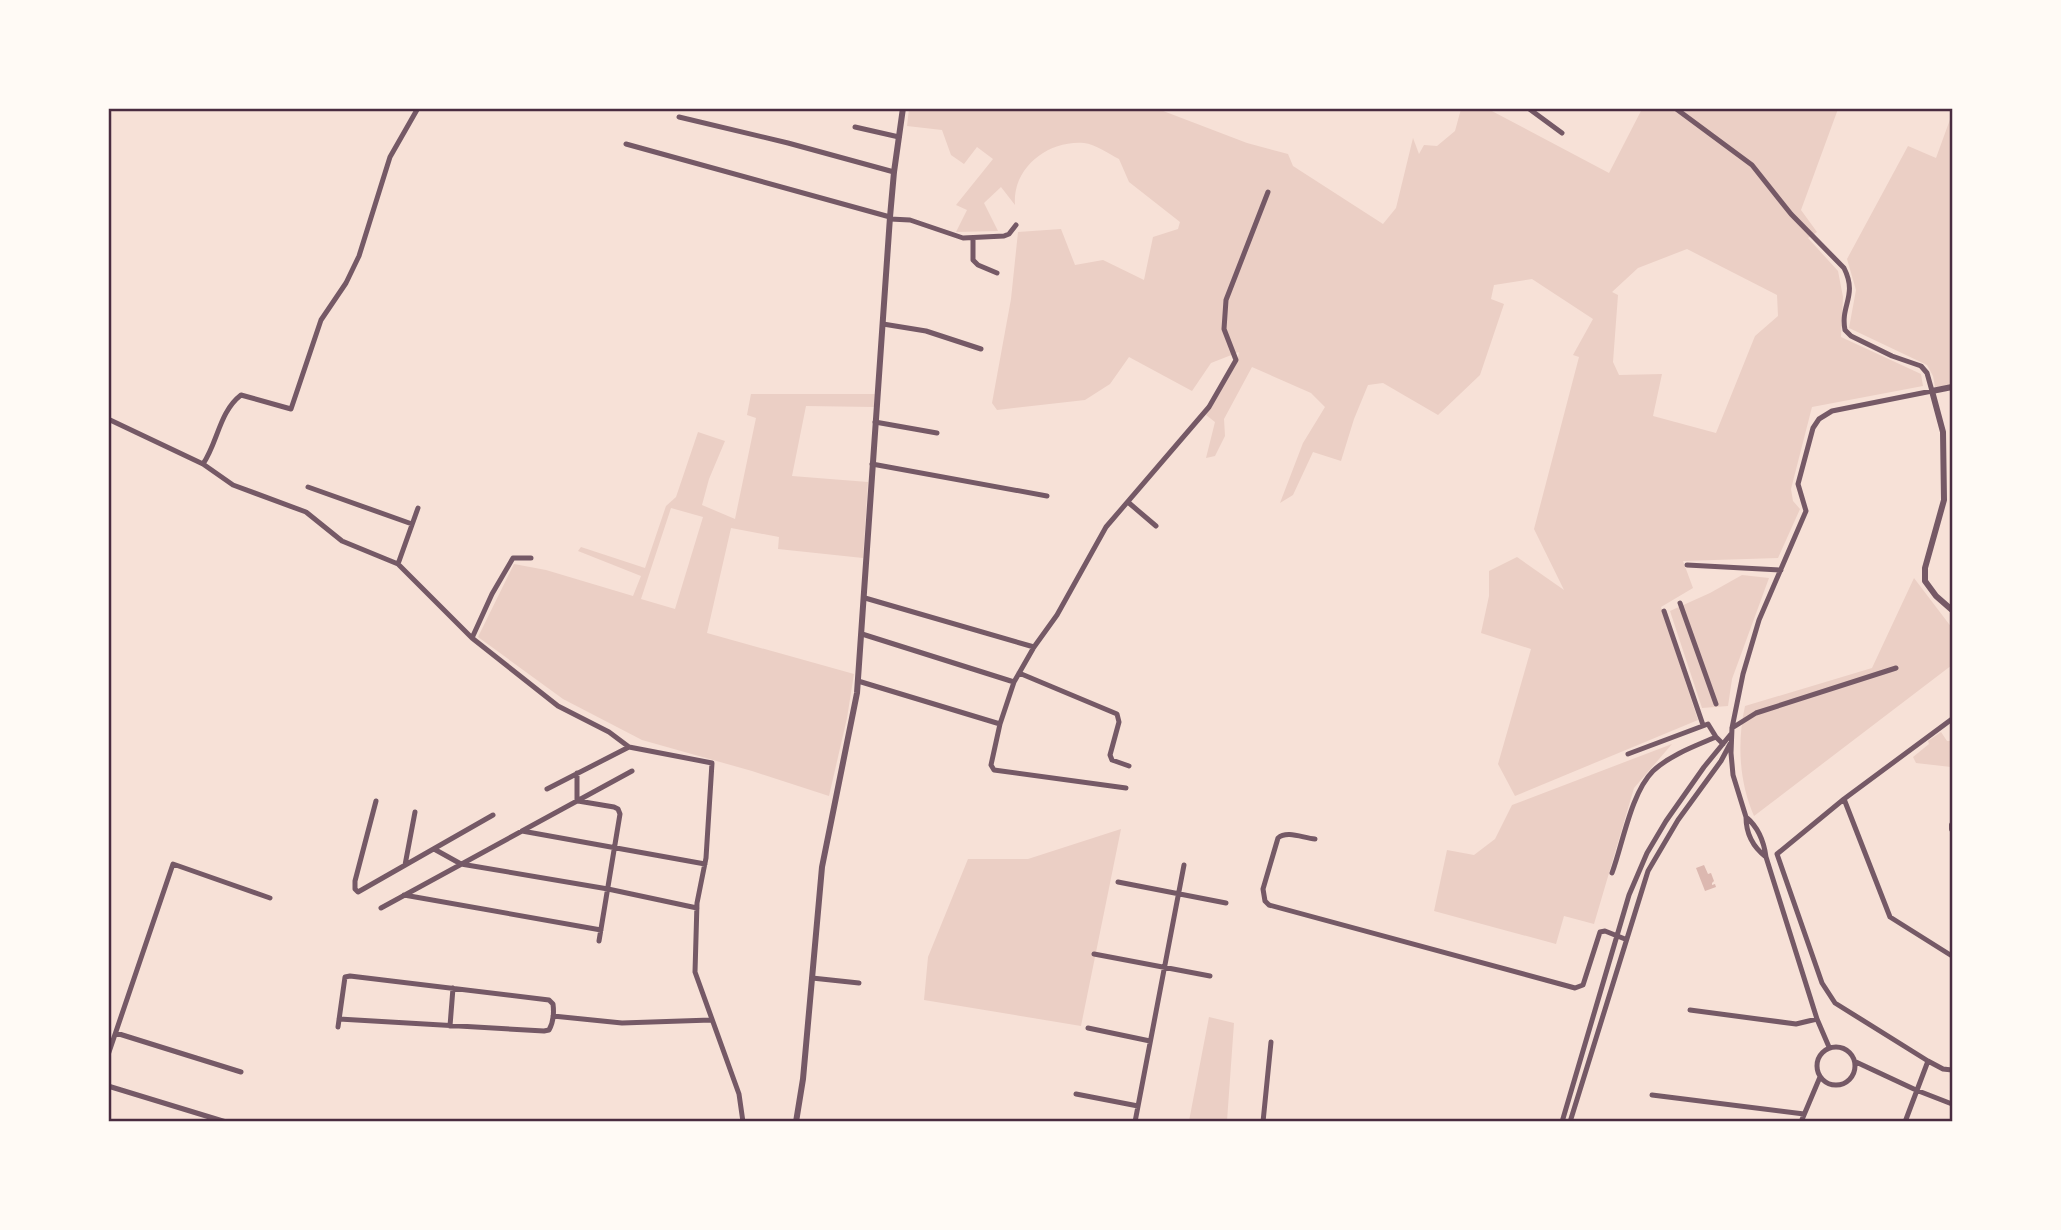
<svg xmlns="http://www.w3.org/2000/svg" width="2061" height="1230" font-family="'Public Sans',sans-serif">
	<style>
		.green { fill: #ebcfc5; fill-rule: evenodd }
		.water { fill: #dcb8b0 }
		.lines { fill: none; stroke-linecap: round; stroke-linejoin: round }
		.minor { stroke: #755966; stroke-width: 5 }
		.tertiary { stroke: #755966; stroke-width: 6 }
		.neatline { fill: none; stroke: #4a2c40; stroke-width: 2.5 }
	</style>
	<rect width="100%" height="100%" fill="#f7e1d7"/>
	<path class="green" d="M909,109H1158L1247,143L1288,154L1293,166L1383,224L1396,208L1413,138L1419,154L1424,145L1437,146L1455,131L1461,109H1488L1609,173L1642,109H1838L1801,210L1817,232L1808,238L1838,271L1843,297L1841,337L1921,374L1923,386L1812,407L1791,489L1793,501L1800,509L1778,558L1683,561L1693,588L1661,607L1698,720L1515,796L1498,764L1531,649L1481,633L1489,596V571L1517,557L1564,590L1534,529L1579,357L1573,355L1593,319L1532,279L1494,285L1491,299L1504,304L1480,375L1438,415L1383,383L1368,385L1354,419L1341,461L1313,452L1293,495L1280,503L1303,443L1325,407L1311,393L1252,367L1224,419L1225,436L1215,456L1206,458L1215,422L1206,415L1237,363L1239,352L1211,363L1192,391L1129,357L1110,384L1085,400L997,410L992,403L1011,299L1018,232L1061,229L1075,265L1103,260L1144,280L1153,237L1178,229L1180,222L1129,182L1119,159C1109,154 1095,144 1084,143C1048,140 1012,168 1015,205L1001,187L984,203L998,231L956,232L967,210L956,205L993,159L977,147L964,164L951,155L942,130L907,126ZM1687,249L1777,295L1778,316L1755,336L1716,433L1653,416L1662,374L1619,375L1613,362L1618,295L1612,292L1638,268Z
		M1952,114V385L1935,387L1933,376L1927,365L1849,328L1856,290L1847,259L1908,146L1936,158Z
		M751,394H875L874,407L806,406L792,476L868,482L863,558L778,549L779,537L731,528L707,633L854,674L847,718L829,796L752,771L642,740L563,699L478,637L514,564L546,570L633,596L641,576L578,551L581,547L645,568L666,506L676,497L698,432L725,441L709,479L702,505L735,519L756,418L747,415ZM671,508L703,517L675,609L641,599Z
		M1742,575L1769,578L1732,679L1728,706L1702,708L1670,611L1710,593Z
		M1914,578L1952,628V665L1754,816C1739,782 1737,742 1745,706L1872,668Z
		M1941,732L1947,741H1952L1951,767L1916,763L1913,757L1929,744L1928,741Z
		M1672,744L1634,788L1594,924L1564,916L1556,944L1434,911L1447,850L1474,855L1495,839L1512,805Z
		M1121,829L1081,1026L924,1000L928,957L968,859H1028Z
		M1209,1017L1234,1023L1227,1121H1189Z"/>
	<path class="water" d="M1704,865L1708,874L1711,873L1714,881L1712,883V885L1715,884L1716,887L1705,891L1696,868Z"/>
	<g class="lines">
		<path class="minor" d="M1528,108L1562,133
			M1675,108L1752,165L1791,214L1844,268C1858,296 1840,305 1845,330L1851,336L1892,356L1921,366L1927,373L1932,391L1832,411L1819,419L1813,428L1798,484L1806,511L1759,620L1743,674L1732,728L1731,753L1733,775L1746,817
			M679,117L788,143L894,172
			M855,127L899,137
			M626,144L890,217
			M890,219L910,220L963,238L1004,236L1009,234L1016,225
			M973,238V260L978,265L997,273
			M883,324L926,331L981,349
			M108,419L203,464L233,485L306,512L342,541L398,564
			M875,422L937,433
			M203,464C218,442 219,412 241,395L291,409L321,320L346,283L359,256L390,157L418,108
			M872,464L1047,496
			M308,487L412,524
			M1129,503L1156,526
			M418,508L398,564L472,638L492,594L513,558H531
			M1687,565L1781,570
			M865,598L1034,647
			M1680,603L1716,704
			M1664,611L1703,725
			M862,634L1014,682
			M472,638L558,706L609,732L629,747L712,763L706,858L697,903L695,972L739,1094L743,1122
			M1019,673L1117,714L1119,722L1110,755L1112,760L1129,766
			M858,681L1000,724
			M1952,719L1844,799L1777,854L1822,983L1835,1003L1928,1061L1943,1069L1952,1070
			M1732,728L1756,713L1896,668
			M1628,754L1708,724L1716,737
			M1126,788L994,770L991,765L1000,724L1014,682L1034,647L1057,615L1106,527L1209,407L1236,360L1224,329L1226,300L1268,192
			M547,789L629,747
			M1844,799L1890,917L1952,956
			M376,801L355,881V889L358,892L493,815
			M577,801V773
			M578,801L614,807L618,809L620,814L599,941
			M1746,817C1758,827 1764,842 1766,857C1753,847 1746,834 1746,817Z
			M522,831L705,864
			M1315,839C1303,838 1287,830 1278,838L1263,889L1265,901L1269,905L1575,988L1583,985L1600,932L1605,931L1625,939
			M434,849L461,864L608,889L697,908
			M1766,857L1817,1019L1829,1047
			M405,865L415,812
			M1612,873C1623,843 1631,793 1653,771C1670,755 1695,746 1716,737L1723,744
			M1118,882L1226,903
			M404,895L601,930
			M381,908L632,771
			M1094,954L1210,976
			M812,978L859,983
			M1690,1010L1796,1024L1817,1019
			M553,1016L622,1023L711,1020
			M450,1026L453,988
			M338,1027L345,977L350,976L549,1000L553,1004C554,1012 553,1023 549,1030L544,1031L339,1019
			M1088,1028L1150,1041
			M116,1033L241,1072
			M1817 1066a19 19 0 1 1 38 0a19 19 0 1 1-38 0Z
			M108,1055L173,864L270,898
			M1856,1062L1916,1090L1952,1104
			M108,1086L226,1122
			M1076,1094L1138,1106
			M1652,1095L1804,1114
			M1135,1122L1184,865
			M1263,1122L1271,1042
			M1562,1122L1629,895L1647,853L1666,821L1704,767L1731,734
			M1570,1122L1648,871L1678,820L1721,761L1730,744
			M1801,1122L1820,1077
			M1905,1122L1928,1061"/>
		<path class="tertiary" d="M1952,387L1932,391L1943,432L1944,500L1925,568V581L1936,596L1952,610
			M1952,825V829
			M796,1122L803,1079L822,867L857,693L890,217L894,172L903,108"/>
	</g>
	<rect width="2061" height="1230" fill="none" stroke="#fffaf5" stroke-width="220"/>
	<rect x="110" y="110" width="1841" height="1010" class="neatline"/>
</svg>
